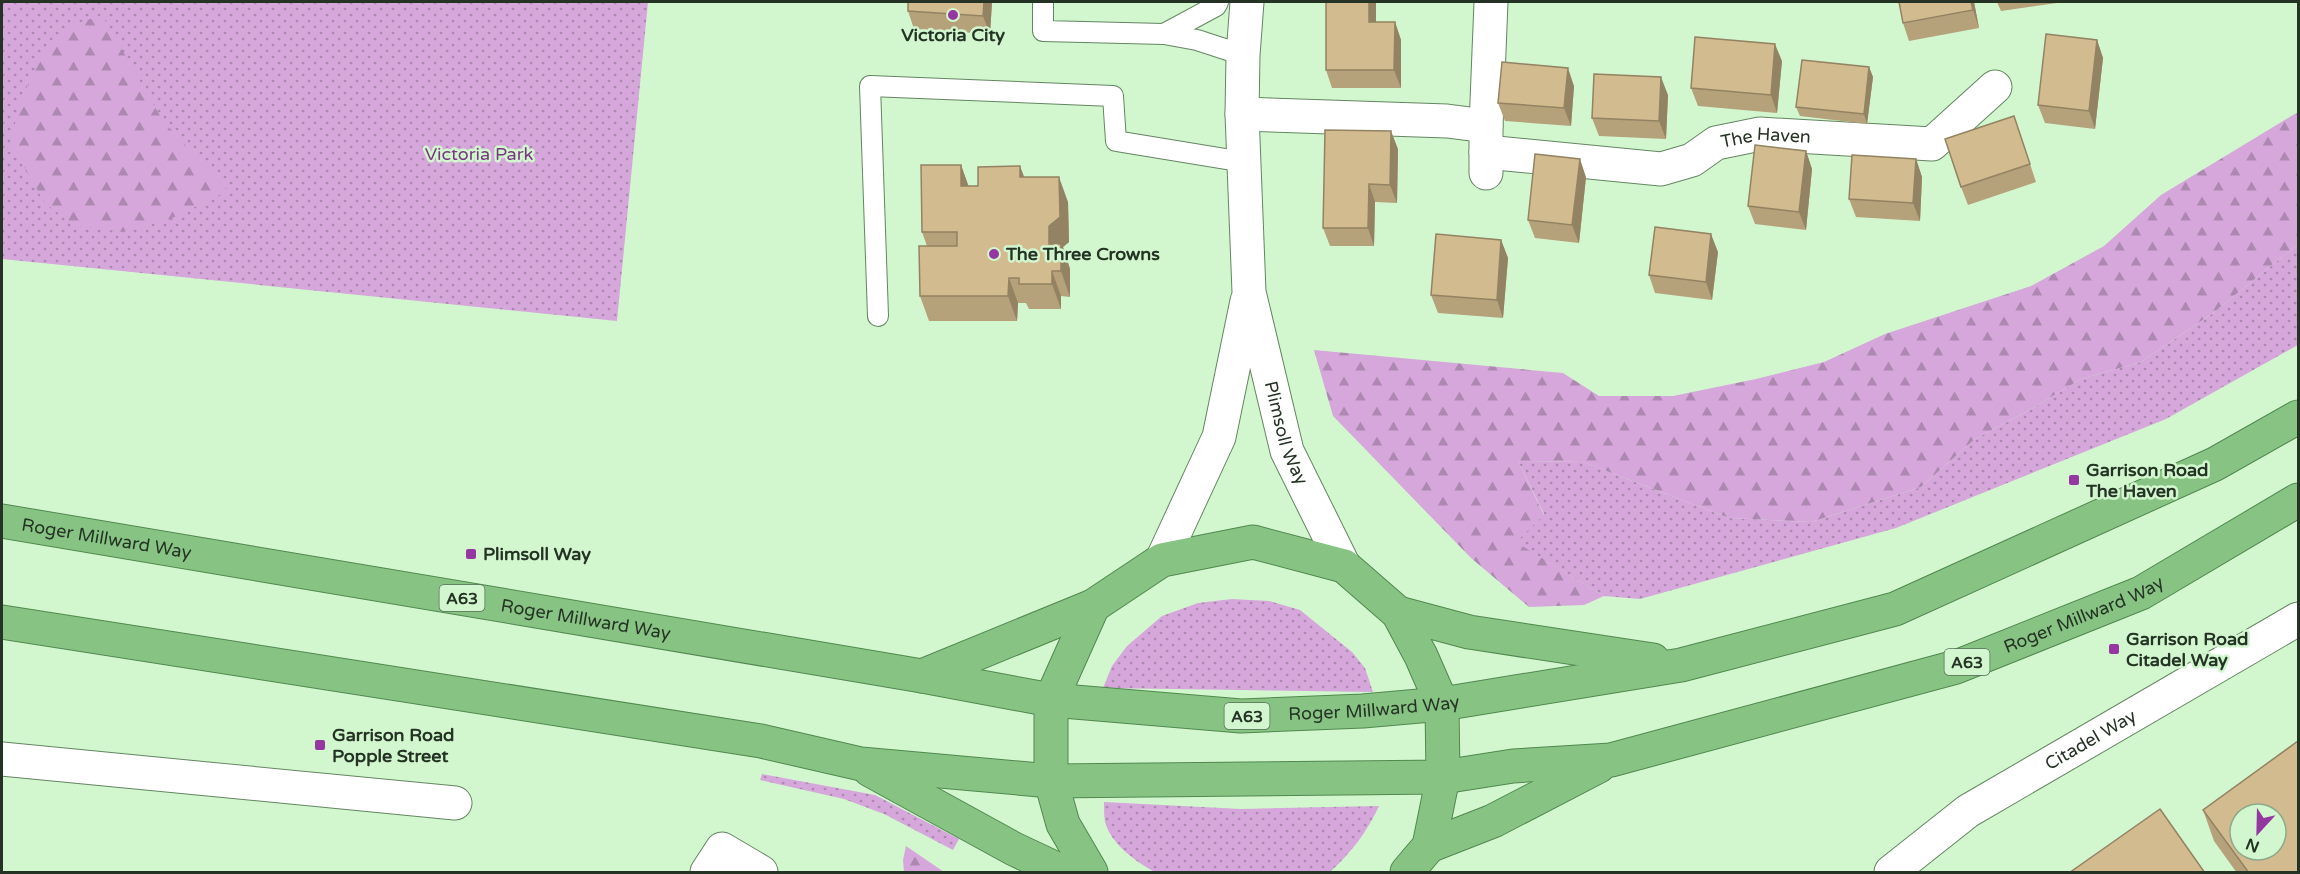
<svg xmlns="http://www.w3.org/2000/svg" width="2300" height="874" font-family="'Varela Round',sans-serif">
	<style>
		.grass { fill: url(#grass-dots) }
		.forest { fill: url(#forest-firs) }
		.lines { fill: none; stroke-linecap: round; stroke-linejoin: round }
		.service-casing { stroke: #648561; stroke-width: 22 }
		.minor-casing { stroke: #648561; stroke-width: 35 }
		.tertiary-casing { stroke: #648561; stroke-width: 35 }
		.trunk-casing { stroke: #51884e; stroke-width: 35 }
		.service { stroke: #fff; stroke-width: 20 }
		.minor { stroke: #fff; stroke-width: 33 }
		.tertiary { stroke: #fff; stroke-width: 33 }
		.trunk { stroke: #87c484; stroke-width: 33 }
		.wall { fill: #b5a17a }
		.shaded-wall { fill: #938363 }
		.building { fill: #d2bb8e; stroke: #938363; stroke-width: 1.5; fill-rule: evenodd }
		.poi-dot { fill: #9537a1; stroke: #d2f7cf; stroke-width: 2 }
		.labels { text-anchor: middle; stroke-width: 5; stroke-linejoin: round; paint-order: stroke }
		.shield { fill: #d2f7cf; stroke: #596e57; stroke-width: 1.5 }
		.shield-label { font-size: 16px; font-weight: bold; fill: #253324 }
		.poi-label { font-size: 18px; font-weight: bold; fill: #253324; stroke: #d2f7cf; text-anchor: start }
		.street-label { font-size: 18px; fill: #253324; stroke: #d2f7cf }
		.park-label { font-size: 18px; fill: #783880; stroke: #d2f7cf }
	</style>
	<defs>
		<pattern id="grass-dots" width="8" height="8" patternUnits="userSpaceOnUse" patternTransform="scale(1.5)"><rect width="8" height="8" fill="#d6a7db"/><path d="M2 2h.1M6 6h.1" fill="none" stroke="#ad89b1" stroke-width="1.8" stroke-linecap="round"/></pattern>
		<pattern id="forest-firs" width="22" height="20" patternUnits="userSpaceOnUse" patternTransform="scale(1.5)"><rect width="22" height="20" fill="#d6a7db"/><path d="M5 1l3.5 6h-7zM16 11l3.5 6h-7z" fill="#ad89b1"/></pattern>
	</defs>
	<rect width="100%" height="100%" fill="#d2f7cf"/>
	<path class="grass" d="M2,2H648L617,321L2,259Z
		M2298,244V345L2166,419L1896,528L1640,599L1604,596L1515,542L1544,514L1518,461L1583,462L1729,518L1811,522L1921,487L1975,439L2033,408L2081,379L2141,362L2213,313Z
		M1232,599L1269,601L1300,610L1352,652L1365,668L1373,692L1103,688L1112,666L1127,646L1162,616L1198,603Z
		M762,774L875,795L959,839L953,850L884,814L844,799L760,780Z
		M1104,802L1241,809L1379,806C1367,832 1351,853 1330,872H1155C1136,862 1111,844 1105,822C1104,816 1104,809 1104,802Z"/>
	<path class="forest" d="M102,15L163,121L228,191L170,219L123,232L74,225L45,203L10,143L21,100L41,56L66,27Z
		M2298,112V244L2213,313L2141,362L2081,379L2033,408L1975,439L1921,487L1811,522L1729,518L1583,462L1518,461L1544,515L1516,542L1604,596L1584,605L1529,607L1471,558L1333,416L1314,350L1563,373L1599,396H1673L1756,379L1824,362L1885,334L2031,286L2104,246L2161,195Z
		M906,846L944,872H904L903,860Z"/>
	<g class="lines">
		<g class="service-casing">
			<path id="service" d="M1043,2V31L1164,34L1197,40L1243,55
				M1164,34L1216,6L1218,2
				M878,316L870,86L1113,96L1116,141L1244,162"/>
		</g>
		<g class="minor-casing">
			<g id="minor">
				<path d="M1242,114L1447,121L1486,126V173"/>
				<path d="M1486,126L1491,2"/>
				<path id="s1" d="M1486,152L1661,169L1692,160L1716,143L1760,134L1932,144L1995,87"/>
				<path d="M2,759L455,803"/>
				<path d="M707,872L722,849L761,872"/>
				<path id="s2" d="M1891,872L1968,811L2298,619"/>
			</g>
		</g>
		<g class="tertiary-casing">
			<g id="tertiary">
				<path id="s3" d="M1247,2L1243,55L1242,114L1249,292L1287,451L1344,566"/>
				<path d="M1162,560L1219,437L1247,301"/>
			</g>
		</g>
		<g class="trunk-casing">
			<g id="trunk">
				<path id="s4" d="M2,521L922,676L1051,700L1241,716L1363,711L1442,704L1681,665L1895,609L2215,464L2298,417"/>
				<path d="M1398,613L1469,632L1653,660"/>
				<path id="s5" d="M2,622L761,741L861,764L1051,781L1443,777L1513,766L1611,760L1956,667L2141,593L2298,500"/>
				<path d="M922,676L1093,606L1162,560L1253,542L1344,566L1398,613L1421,656L1442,704L1443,777L1429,846L1407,872"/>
				<path d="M870,770L1014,849L1063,872"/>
				<path d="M1429,846L1493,821L1599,766"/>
				<path d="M1091,872L1063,824L1051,781V700L1093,606"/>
			</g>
		</g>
		<use href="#service" class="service"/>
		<use href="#minor" class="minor"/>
		<use href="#tertiary" class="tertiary"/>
		<use href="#trunk" class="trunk"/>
	</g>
	<path class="wall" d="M992,2L990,34L914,29L908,11Z
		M1376,2V22H1395L1401,40V88H1332L1326,70Z
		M1899,2H1974L1979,28L1909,41L1903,23Z
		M1997,2H2057V3L2001,11Z
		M2097,40L2103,58L2095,129L2045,123L2038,105Z
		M1782,61L1777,113L1698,106L1691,88Z
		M1869,67L1873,77L1867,124L1800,116L1796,107Z
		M1574,86L1571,126L1505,121L1498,103Z
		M1668,95L1666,139L1599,136L1592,118Z
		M2020,134L2036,182L1968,205L1961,187Z
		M1398,149L1397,203L1375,202L1374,246H1330L1323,228Z
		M1806,151L1812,169L1806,230L1755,224L1748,206Z
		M1916,159L1922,177L1920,221L1856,217L1849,199Z
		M961,165L968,186H978L1024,177L1068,202L1069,242L1063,247L1070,269V297L1061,296V309H1029L1026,303H1018L1017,321H929L920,296L927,246L922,232Z
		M1586,177L1579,243L1535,238L1528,220Z
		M1501,240L1508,258L1503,318L1438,313L1431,295Z
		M1718,252L1712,300L1655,293L1649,275Z
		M2203,810L2298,873H2237L2214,841Z"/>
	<path class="shaded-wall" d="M984,2H992L990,34L983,16Z
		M1369,2H1376V40L1369,22Z
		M1971,2H1974L1979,28L1973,10Z
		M1395,22L1401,40V88L1394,70Z
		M2097,40L2103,58L2095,129L2089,111Z
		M1775,44L1782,61L1777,113L1771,95Z
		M1869,67L1873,77L1867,124L1864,114Z
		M1568,68L1574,86L1571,126L1564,108Z
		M1661,77L1668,95L1666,139L1659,121Z
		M1391,131L1398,149L1397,203L1390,185Z
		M1806,151L1812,169L1806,230L1799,212Z
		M1580,159L1586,177L1579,243L1572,225Z
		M1916,159L1922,177L1920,221L1913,203Z
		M961,165L970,190L961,186Z
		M1020,166L1030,192L1020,177Z
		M1059,177L1068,202L1069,242L1063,247L1070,269V297L1061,271L1049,244V226Z
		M1369,184L1375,202L1374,246L1368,228Z
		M1711,234L1718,252L1712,300L1706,282Z
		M1501,240L1508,258L1503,318L1497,300Z
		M1052,271L1061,296V309L1052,284Z
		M1009,278L1018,303L1017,321L1008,296Z"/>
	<path class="building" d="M908,2H984L983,16L908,11Z
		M1326,2H1369V22H1395L1394,70H1326Z
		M1899,2H1971L1973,10L1903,23Z
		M2046,34L2097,40L2089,111L2038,105Z
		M1695,37L1775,44L1771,95L1691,88Z
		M1802,60L1869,67L1864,114L1796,107Z
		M1502,62L1568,68L1564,108L1498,103Z
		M1594,74L1661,77L1659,121L1592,118Z
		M2014,116L2030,164L1961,187L1945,139Z
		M1325,130L1391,131L1390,185L1369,184L1368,228H1323Z
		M1755,145L1806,151L1799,212L1748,206Z
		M1535,154L1580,159L1572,225L1528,220Z
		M1852,155L1916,159L1913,203L1849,199Z
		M921,165H961V186H978V167L1020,166V177H1059L1060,217L1049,226V244H1061V271H1052V284H1019V278H1009L1008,296H920L919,246H957V232H922Z
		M1655,227L1711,234L1706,282L1649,275Z
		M1436,234L1501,240L1497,300L1431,295Z
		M2298,741V873H2249L2203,810ZM2240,814H2276V850H2240Z
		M2160,809L2205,873H2069Z"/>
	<g class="poi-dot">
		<circle cx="953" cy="15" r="6"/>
		<circle cx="994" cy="254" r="6"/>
		<rect x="2068" y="474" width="12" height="12" rx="3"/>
		<rect x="465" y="548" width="12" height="12" rx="3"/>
		<rect x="2108" y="643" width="12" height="12" rx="3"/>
		<rect x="314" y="739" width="12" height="12" rx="3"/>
	</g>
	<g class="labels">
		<g class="shield">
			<rect x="439.5" y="585" width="45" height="26" rx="4.5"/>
			<rect x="1944.5" y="649" width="45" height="26" rx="4.5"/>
			<rect x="1224.5" y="703" width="45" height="26" rx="4.5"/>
		</g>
		<g class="shield-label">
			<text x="462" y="604">A63</text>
			<text x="1967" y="668">A63</text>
			<text x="1247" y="722">A63</text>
		</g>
		<g class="poi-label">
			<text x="953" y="41" text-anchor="middle">Victoria City</text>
			<text x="1006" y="260">The Three Crowns</text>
			<text x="2086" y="476">Garrison Road<tspan x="2086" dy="21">The Haven</tspan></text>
			<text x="483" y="560">Plimsoll Way</text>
			<text x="2126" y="645">Garrison Road<tspan x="2126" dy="21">Citadel Way</tspan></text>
			<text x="332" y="741">Garrison Road<tspan x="332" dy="21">Popple Street</tspan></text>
		</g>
		<g class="street-label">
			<text dy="6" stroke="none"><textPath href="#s1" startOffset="288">The Haven</textPath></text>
			<text dy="6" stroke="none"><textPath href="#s3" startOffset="436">Plimsoll Way</textPath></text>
			<text dy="6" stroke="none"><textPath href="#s4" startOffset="106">Roger Millward Way</textPath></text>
			<text dy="6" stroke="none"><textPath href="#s5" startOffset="2118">Roger Millward Way</textPath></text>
			<text dy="6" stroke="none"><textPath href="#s4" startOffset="592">Roger Millward Way</textPath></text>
			<text dy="6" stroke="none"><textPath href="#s4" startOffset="1388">Roger Millward Way</textPath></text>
			<text dy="6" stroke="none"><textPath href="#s2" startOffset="240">Citadel Way</textPath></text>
		</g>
		<g class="park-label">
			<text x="479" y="160">Victoria Park</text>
		</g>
	</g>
	<rect width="2300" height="874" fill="none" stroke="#253324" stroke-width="6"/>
	<g transform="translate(2258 832) rotate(202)"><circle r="28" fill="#d2f7cf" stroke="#8da98b" stroke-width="1.5"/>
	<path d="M0-4.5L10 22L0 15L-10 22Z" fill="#9537a1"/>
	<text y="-9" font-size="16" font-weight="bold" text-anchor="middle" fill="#253324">N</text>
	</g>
</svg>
